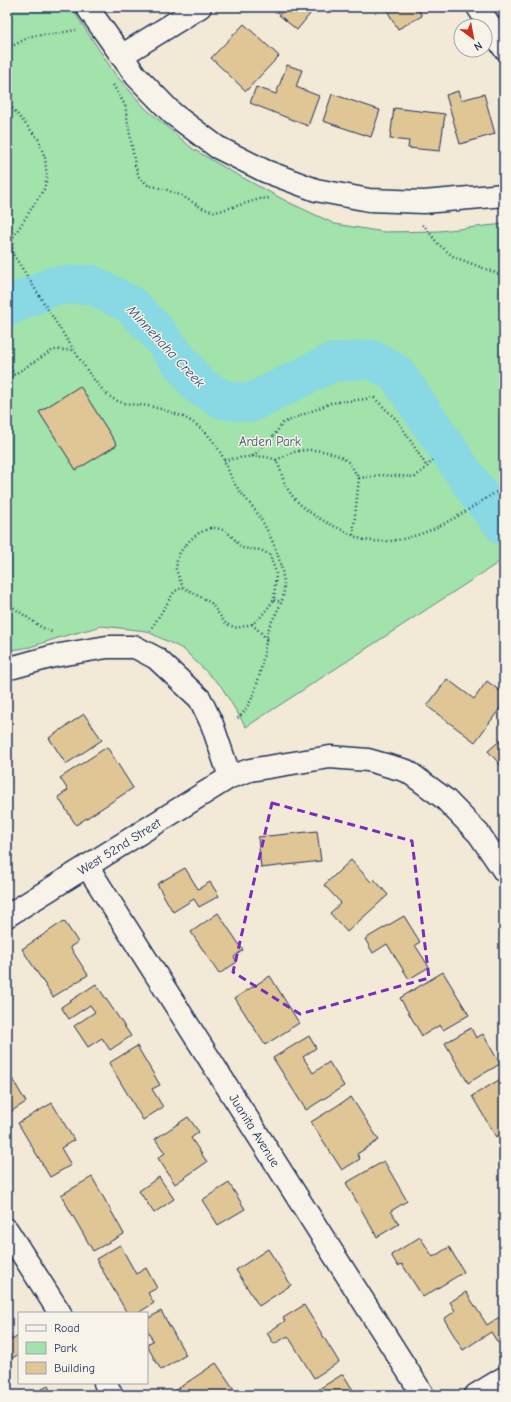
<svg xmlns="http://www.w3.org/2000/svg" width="511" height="1402" font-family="'Comic Neue',sans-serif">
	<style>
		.green { fill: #a2e2ab; stroke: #5e8884 }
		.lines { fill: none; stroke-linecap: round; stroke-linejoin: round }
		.river { stroke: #88d9e3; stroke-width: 39 }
		.building { fill: #e0c695; stroke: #1b2f5e }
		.minor-casing { stroke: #1b2f5e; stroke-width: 25 }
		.path { stroke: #1b2f5e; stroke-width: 2.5; stroke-dasharray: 1 3; stroke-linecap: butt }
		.minor { stroke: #f7f3e8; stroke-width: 22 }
		.marked { fill: none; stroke: #7b2cbf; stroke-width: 3; stroke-dasharray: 8 5; stroke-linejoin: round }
		.labels { text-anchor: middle; stroke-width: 3; stroke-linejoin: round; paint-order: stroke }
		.park-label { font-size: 13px; fill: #36536d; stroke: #f7f3e8 }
		.street-label { font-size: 13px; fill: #1b2f5e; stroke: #f7f3e8 }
		.water-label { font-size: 14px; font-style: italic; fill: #315179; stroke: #f7f3e8 }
	</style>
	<rect width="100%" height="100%" fill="#f2ead7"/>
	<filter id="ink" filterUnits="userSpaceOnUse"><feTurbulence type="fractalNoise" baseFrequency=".025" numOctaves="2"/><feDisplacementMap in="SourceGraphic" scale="8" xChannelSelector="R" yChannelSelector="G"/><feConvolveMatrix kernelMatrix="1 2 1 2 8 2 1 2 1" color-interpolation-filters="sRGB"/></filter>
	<g filter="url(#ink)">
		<path class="green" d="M7,7H71L115,74L145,108L193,149L234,173L288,202L335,224L384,232L439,231L504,224V559L246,727L221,686L183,649L146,631L102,626L61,637L30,647L7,651Z"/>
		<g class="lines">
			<path class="river" d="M7,307L53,286L90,284L131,305L156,331L199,386L225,400L250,403L331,363L371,359L396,373L479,495L504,526"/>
		</g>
		<path class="building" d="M286,7H301L310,14L297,30L279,15Z
			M385,7H417L422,16L398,29Z
			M244,24L279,56L246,91L211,58Z
			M287,65L302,70L296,87L319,96L308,126L250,103L256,87L276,94Z
			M458,91L461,100L484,94L495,134L460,144L446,95Z
			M332,94L380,110L371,137L323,121Z
			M394,108L445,114L440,151L408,148L409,141L390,139Z
			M80,386L117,445L76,470L39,412Z
			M447,679L474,699L487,681L504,694V703L475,742L427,706Z
			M84,714L102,740L66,764L49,738Z
			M504,737V769L488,751Z
			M107,747L133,788L76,825L58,797L68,790L60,778Z
			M317,831L321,861L261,868L258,837Z
			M351,860L371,882L374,879L388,895L347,932L330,913L341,903L324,885Z
			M185,868L198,889L210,882L219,896L199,907L194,899L173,912L157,884Z
			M218,913L243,950L234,957L237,962L219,974L191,932Z
			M404,916L420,942L415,945L429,967L409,979L387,944L373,953L365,939Z
			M64,921L78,942L70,947L88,975L53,997L22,949Z
			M443,972L469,1015L443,1030L440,1025L422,1036L400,998Z
			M270,976L299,1023L265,1045L235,998Z
			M96,984L131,1036L110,1050L102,1038L88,1047L74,1026L95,1012L90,1005L69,1019L61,1007Z
			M471,1028L476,1038L483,1034L500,1064L468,1083L445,1043Z
			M309,1036L316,1048L303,1057L313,1073L329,1062L344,1086L306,1110L273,1058Z
			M137,1046L160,1085L152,1089L163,1107L143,1120L109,1063Z
			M7,1070L26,1102L7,1114Z
			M504,1077V1133L496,1137L472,1096Z
			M351,1097L379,1140L357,1154L360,1159L342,1170L311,1122Z
			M52,1103L74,1140L61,1148L71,1165L50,1177L18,1123Z
			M188,1117L199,1132L191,1138L207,1162L175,1184L158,1158L165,1153L155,1139Z
			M384,1161L407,1201L391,1211L399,1224L377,1237L346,1183Z
			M92,1177L124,1234L93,1251L61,1195Z
			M159,1177L174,1199L154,1213L139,1191Z
			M229,1183L245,1209L218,1225L202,1200Z
			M420,1237L433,1257L449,1247L464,1272L423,1297L402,1264L398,1266L391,1255Z
			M120,1245L136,1274L146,1268L157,1288L148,1293L154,1303L138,1313H127L96,1259Z
			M268,1249L291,1285L259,1306L236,1270Z
			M466,1292L487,1325L504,1314V1339L498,1343L491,1332L463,1350L444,1319L455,1311L450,1302Z
			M304,1305L339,1362L314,1378L288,1336L274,1344L267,1333L285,1321L283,1318Z
			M161,1311L186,1355L161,1370L147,1346V1344L153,1341L147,1329V1319Z
			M7,1331L12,1340L18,1336L19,1338V1354L7,1361Z
			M216,1363L238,1395H171L170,1394Z
			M343,1374L356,1395H322L319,1389Z
			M48,1386L52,1395H31Z"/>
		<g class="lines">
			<g class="minor-casing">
				<path id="minor" d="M87,7L136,76L173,114L217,147L265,171L316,190L369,200L424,202L504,195
					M478,7L504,48
					M121,56L200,7
					M7,668L14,667L54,656L107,647H135L156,658L200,699L212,724L230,777
					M87,866L423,1395
					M7,916L230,777L250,770L330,757L368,760L407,771L445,799L479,834L504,871
					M7,1230L60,1313
					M105,1383L112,1395
					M476,1395L504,1378"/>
			</g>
			<path class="path" d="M7,49L31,36L53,34L76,30
				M113,85L125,105L135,165L139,177L148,185L167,190L182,196L204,209L216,212L260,199L271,198
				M7,102L39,140L45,158L47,178L44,189L12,239L13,254
				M422,225L425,227L438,244L454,257L504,276
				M7,250L13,254C31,282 48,310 66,338C79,357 90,378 107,394C120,407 137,403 153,407C165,410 178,414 189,420C205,429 217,444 224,460C228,468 230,476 234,483C242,495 253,506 261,519C273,540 284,565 284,590C283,607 270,619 267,635C263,659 257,706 235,720
				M7,360L14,375
				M7,379L53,350H73
				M253,456L271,439L283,423L331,403L374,398L398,421L427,467
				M224,460C241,458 260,453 276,460C282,470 282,482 289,491C299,507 317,518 334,526C344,530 355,538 365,540C416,549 464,512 504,487
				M276,460C281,458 286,455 291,453C308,447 334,450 348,462C352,466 355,473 359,478L353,535
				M359,478L381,475L415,477L427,467L434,458
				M210,528C227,527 232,537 242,548L261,550L270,555L276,573L274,600L259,619L252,624L237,628L231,626L226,624L211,603L183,587L179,578L176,569L177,561L180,552L190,540L199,533Z
				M274,600L282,602
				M7,603L41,627L54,633
				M252,624L267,639
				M150,631L174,592L183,587"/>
			<use href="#minor" class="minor"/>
		</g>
	</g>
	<path class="marked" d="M272,803L412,841L429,978L300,1014L233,972Z"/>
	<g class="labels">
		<g class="park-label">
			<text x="270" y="446">Arden Park</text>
		</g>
		<g class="street-label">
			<text transform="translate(119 846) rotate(-32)" y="5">West 52nd Street</text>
			<text transform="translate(255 1130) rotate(58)" y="5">Juanita Avenue</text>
		</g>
		<g class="water-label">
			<text transform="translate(166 346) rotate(47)" y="5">Minnehaha Creek</text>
		</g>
	</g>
	<rect width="511" height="1402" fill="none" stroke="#f7f3e8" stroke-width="24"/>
	<rect x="12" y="12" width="487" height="1378" fill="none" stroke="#1b2f5e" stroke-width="1.5" filter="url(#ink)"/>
	<rect x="18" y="1312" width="130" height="72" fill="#f7f3e8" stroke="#9fa5b1"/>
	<rect x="26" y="1325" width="20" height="6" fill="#f7f3e8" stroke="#9fa5b1"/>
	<text x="54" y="1332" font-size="12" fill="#1b2f5e">Road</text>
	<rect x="26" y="1342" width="20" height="12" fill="#a2e2ab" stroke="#9fa5b1"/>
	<text x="54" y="1352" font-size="12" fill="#1b2f5e">Park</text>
	<rect x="26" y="1362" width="20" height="12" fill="#e0c695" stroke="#9fa5b1"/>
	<text x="54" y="1372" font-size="12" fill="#1b2f5e">Building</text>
	<g transform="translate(473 38) rotate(148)"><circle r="19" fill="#f7f3e8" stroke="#9fa5b1"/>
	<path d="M0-3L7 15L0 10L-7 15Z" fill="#c8321e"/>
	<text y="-6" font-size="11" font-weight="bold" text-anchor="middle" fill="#1b2f5e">N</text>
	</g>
</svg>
